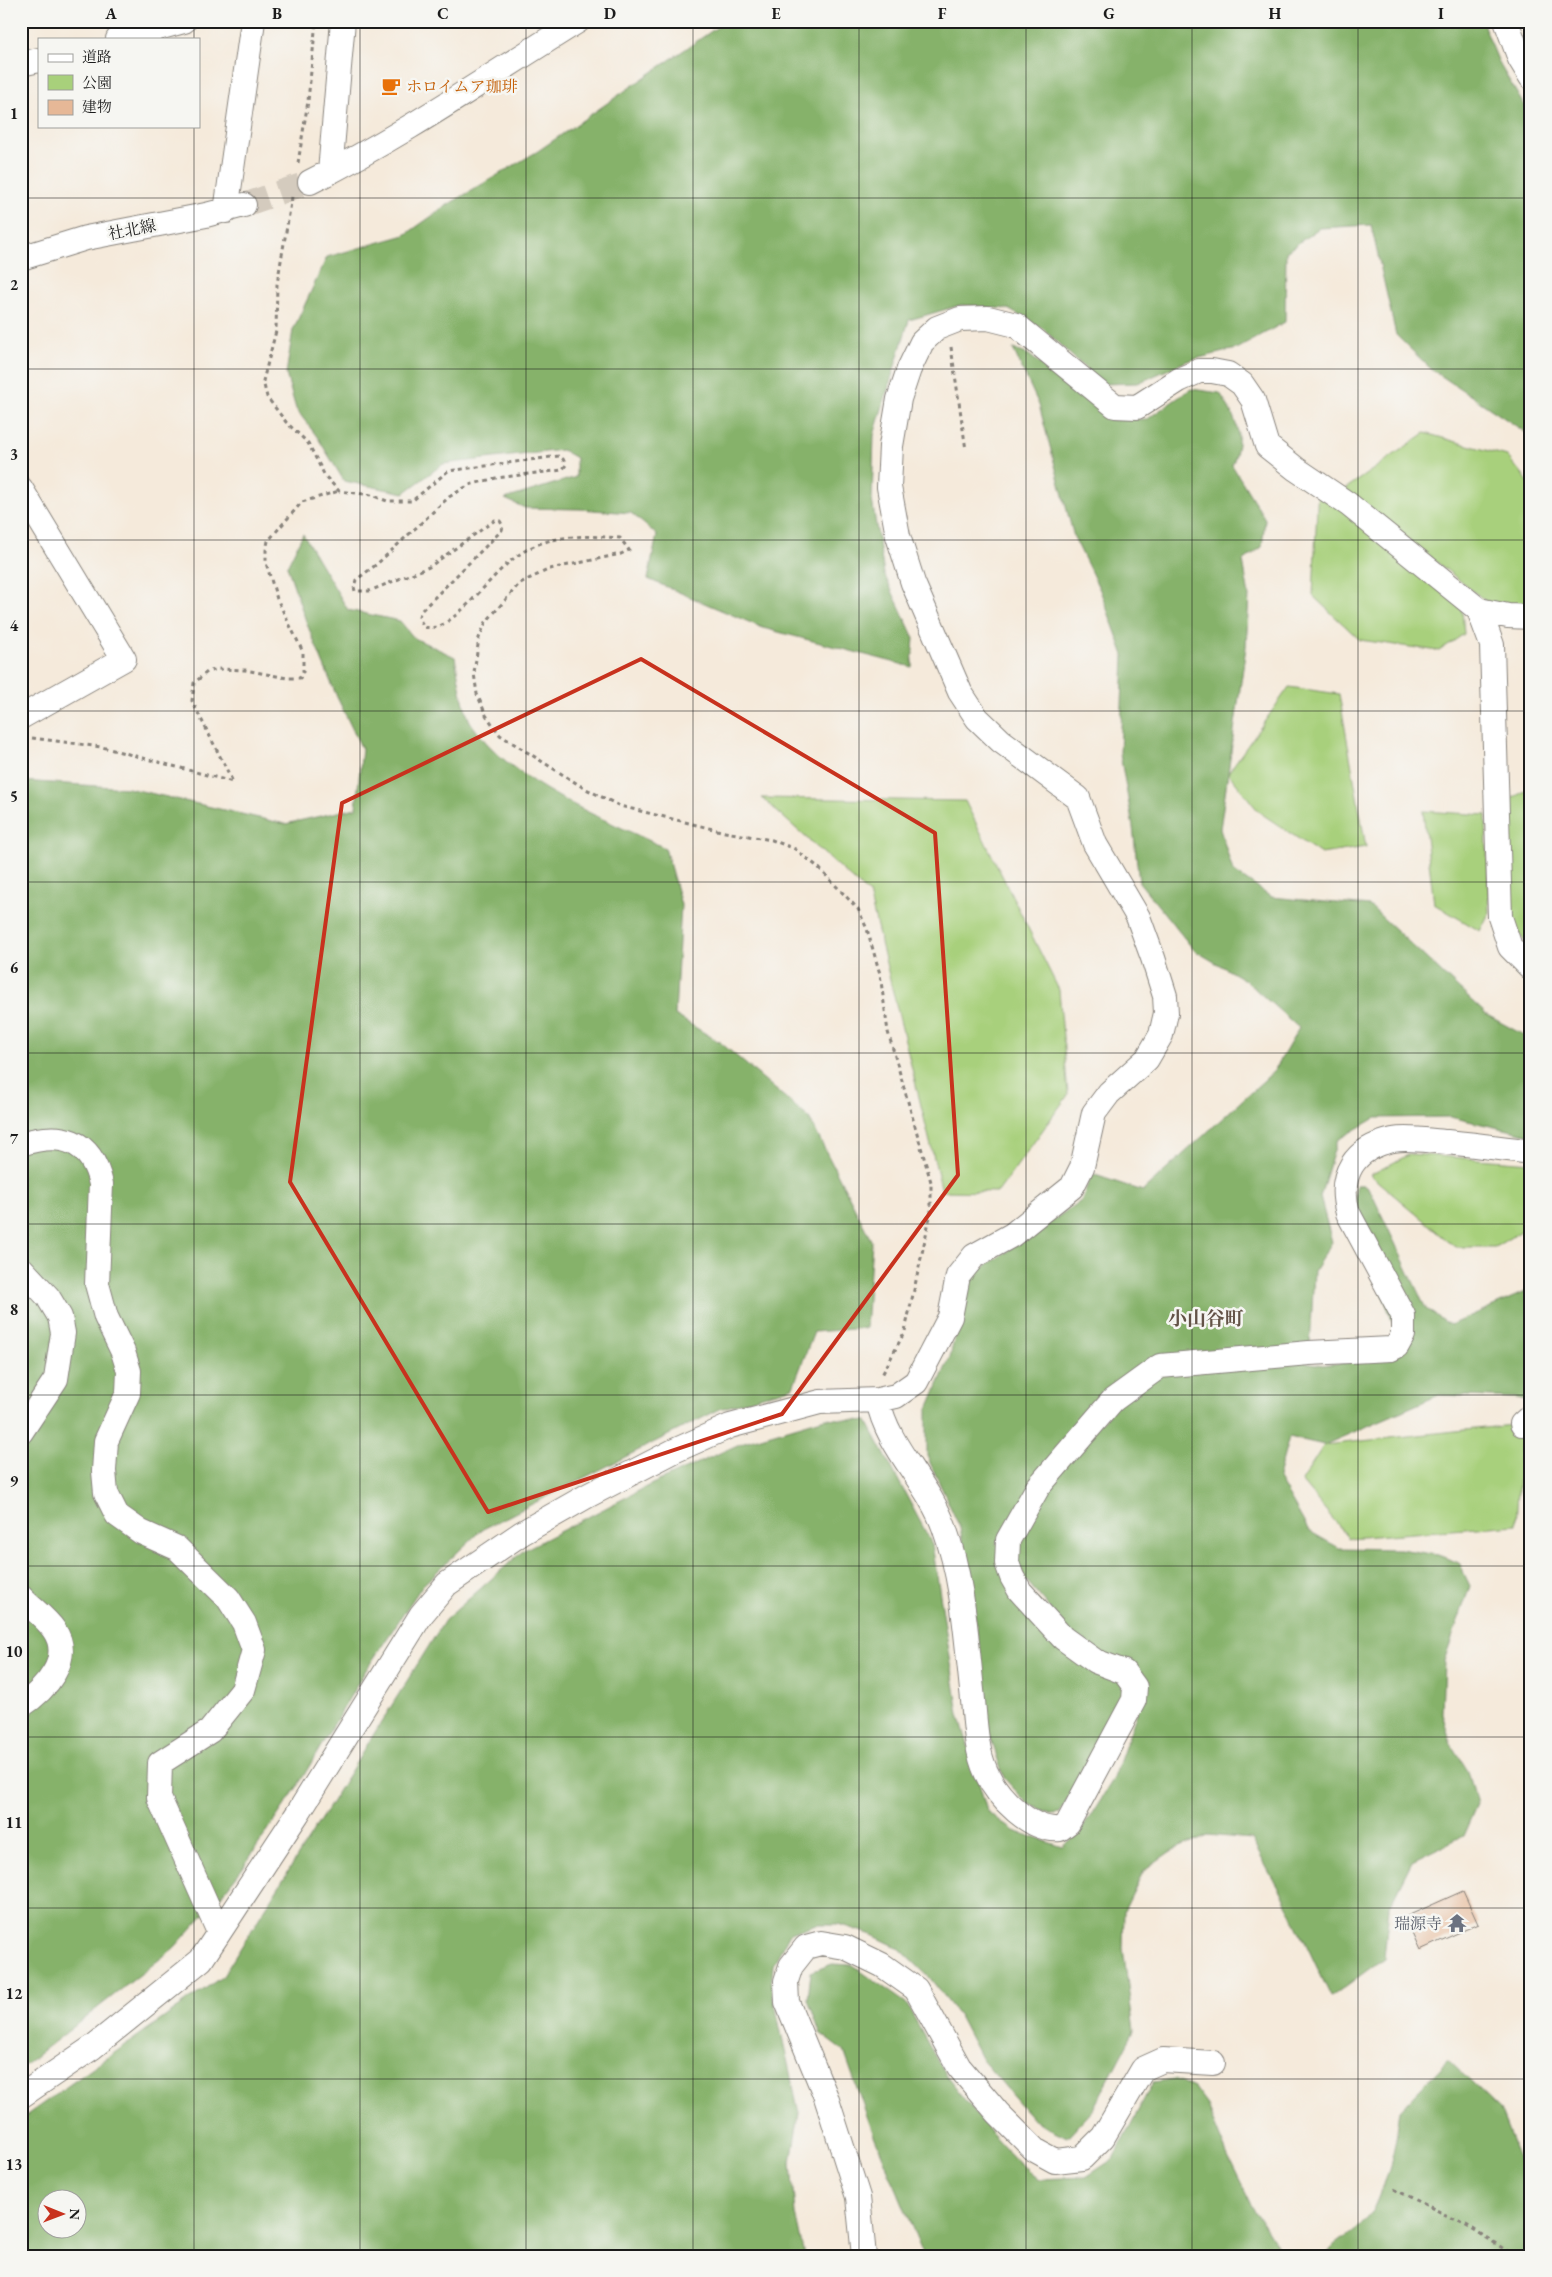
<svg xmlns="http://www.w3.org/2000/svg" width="1552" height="2277" font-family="'EB Garamond','Noto Serif JP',serif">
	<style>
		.green { fill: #a8d07b; stroke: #62764c }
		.forest { fill: #86b26b; stroke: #516744; fill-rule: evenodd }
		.building { fill: #e6b897 }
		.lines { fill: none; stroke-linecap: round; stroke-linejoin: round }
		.minor-tunnel { stroke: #d4cbbe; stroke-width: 24; stroke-dasharray: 24 12; stroke-linecap: butt }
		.minor-casing { stroke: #88837c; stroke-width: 26 }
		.path { stroke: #88837c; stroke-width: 3; stroke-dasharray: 4 4; stroke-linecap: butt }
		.minor { stroke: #fff; stroke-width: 24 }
		.marked { fill: none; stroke: #c8321e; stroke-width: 4; stroke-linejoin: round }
		.grid { fill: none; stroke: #1c1c1c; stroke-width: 1; stroke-opacity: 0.55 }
		.labels { text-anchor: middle; stroke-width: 5; stroke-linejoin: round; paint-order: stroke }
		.food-label { font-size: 16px; fill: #c56008; stroke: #f6f6f2; text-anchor: start }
		.street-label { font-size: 16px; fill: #1c1c1c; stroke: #f6f6f2 }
		.worship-label { font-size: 16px; fill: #5b616d; stroke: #f6f6f2; text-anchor: end }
		.quarter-label { font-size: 19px; font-weight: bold; fill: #635347; stroke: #f6f6f2 }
		.neatline { fill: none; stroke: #1c1c1c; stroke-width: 2 }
		.grid-label { font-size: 16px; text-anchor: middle; font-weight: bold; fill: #1c1c1c }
	</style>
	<rect width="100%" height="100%" fill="#f6f6f2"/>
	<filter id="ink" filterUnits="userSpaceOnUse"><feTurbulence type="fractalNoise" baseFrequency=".02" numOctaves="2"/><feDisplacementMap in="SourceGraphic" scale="10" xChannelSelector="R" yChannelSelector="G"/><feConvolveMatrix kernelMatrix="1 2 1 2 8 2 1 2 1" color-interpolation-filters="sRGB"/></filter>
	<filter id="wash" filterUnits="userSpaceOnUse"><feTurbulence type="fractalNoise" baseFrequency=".0096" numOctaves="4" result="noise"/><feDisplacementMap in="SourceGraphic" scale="20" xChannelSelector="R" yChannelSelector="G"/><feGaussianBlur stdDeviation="1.12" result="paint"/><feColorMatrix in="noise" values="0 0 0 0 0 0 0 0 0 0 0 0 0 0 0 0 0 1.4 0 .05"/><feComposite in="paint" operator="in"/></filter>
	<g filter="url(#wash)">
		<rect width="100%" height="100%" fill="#f5eadb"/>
		<path class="green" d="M1425,433L1507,456L1531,485V604L1488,603L1345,489Z
			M1318,484L1462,610L1464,634L1439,651L1360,640L1313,596Z
			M1289,687L1339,694L1366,847L1321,854L1259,812L1228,773Z
			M1531,788V949L1510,923L1508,800Z
			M762,798L965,801L1059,990L1068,1095L998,1192L942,1191L869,894Z
			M1423,811L1486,815L1489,913L1480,931L1434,904Z
			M1410,1154L1531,1163V1225L1495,1247H1455L1370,1175Z
			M1522,1424L1516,1525L1349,1538L1301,1481L1324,1445Z"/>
		<path class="forest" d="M726,21H1482L1500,65L1531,117V436L1431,369L1396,335L1371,225L1319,228L1286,252L1285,322L1236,349L1187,361L1138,383L1102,384L1043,329L1008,309L961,305L909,320L874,435L872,500L884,574L914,638L912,667L763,628L648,579L657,535L631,513L580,509L525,508L505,499L576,477V458L562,450L443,464L404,493L344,481L318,438L296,409L286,374L293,330L327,257L405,235L449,204L538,151Z
			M1013,349L1029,355L1112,420L1147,419L1191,389L1220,393C1236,418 1245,436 1232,465L1265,519L1262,547L1243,561L1249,596L1246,647L1220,829L1233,871L1271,897L1370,906L1487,1015L1531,1039V1135L1450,1117L1375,1118L1337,1140L1320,1197L1332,1242L1314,1271L1310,1347L1159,1362L1110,1396L1001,1564L1128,1689L1060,1813L1052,1814L1028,1804L1004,1778L990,1736L973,1600L960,1528L927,1456V1411L950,1357L968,1278L1081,1201L1092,1174L1143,1191L1274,1071L1299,1028L1245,980L1194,950L1139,882L1133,827L1120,754L1124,655L1100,590L1074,537L1039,405Z
			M303,534L348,610L400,621L414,638L455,657C458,673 463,710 471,723C512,785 601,817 665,848L681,905L675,1015L721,1043L809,1118L872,1242L866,1328L814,1332L793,1387L720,1409L481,1530L422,1586L364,1673L297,1787L242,1869L221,1896L174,1948L21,2068V781L128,788L285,824L356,808L362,749L337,697L307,624L287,566Z
			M1356,1185H1363L1370,1190L1426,1309L1450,1325L1527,1291L1531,1298V1401L1517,1398L1439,1395L1324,1445L1289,1437L1278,1477L1309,1531L1339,1548L1400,1549L1438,1555L1459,1563L1470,1586L1444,1661L1442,1713L1451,1744L1468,1771L1477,1804L1463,1836L1412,1861L1389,1907L1384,1958L1331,1997L1290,1910L1251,1839L1208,1835L1171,1851L1144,1870L1124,1911L1123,1948L1134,2031L1093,2109L1067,2137L1036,2122L982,2060L959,2016L930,1978L899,1948L872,1935L838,1924H817L790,1933L773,1965L771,1987L799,2113L791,2163L795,2213L804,2256H21V2119L223,1976L445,1620L524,1550L650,1485L744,1442L825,1418L867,1421L932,1544L959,1714L987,1811L1014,1831L1063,1847L1079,1834L1114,1778L1140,1704L1099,1651L1071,1633L1025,1579L1015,1557L1018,1541L1041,1491L1117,1404L1161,1372L1299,1361L1323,1365L1393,1357L1403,1352L1355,1216ZM48,2200H78V2230H48Z
			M832,1964L852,1965L906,2003L947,2077L989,2131L1018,2162L1039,2179L1086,2177L1113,2159L1153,2082L1175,2079L1194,2088L1206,2104L1228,2157L1251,2204L1283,2256H924L873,2133L844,2051L820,2033L808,1999L811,1972Z
			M1448,2060L1500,2110L1531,2190V2256H1322L1356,2230L1374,2210L1389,2171L1396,2139L1400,2110Z"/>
		<g id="blocks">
			<path class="building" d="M1463,1891L1478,1924L1420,1950L1405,1917Z"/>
		</g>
	</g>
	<g filter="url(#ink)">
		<use href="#blocks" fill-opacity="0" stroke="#88837c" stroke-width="1"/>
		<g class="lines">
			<path class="minor-tunnel" d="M244,205L310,182"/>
			<g class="minor-casing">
				<path id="minor" d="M1506,21L1520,59L1531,77
					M118,39L184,21
					M21,64L39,60
					M330,172L343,21
					M310,182C403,136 489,76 578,21
					M226,211L253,21
					M21,258L86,238L206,215L244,205
					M21,489L124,659L21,717
					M1479,610L1492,645L1500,917L1510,947L1531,968
					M21,1144C61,1131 91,1139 101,1184L97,1284L106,1317L123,1352L129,1371L128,1393L106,1441L104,1471L106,1493L117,1515L141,1532L177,1548L228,1598L244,1623L254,1650L243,1690L210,1731L160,1763L159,1798L219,1932
					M21,1268L48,1297L60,1317L63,1333L56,1379L21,1432
					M878,1400C887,1447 928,1482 944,1527C963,1579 966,1635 972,1690C975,1717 975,1748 986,1772C997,1797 1031,1832 1060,1829L1068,1823L1134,1700L1135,1687L1124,1672L1095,1661L1063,1638L1020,1591L1012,1577L1007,1563L1008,1540L1038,1487L1113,1400L1160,1366L1309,1353L1391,1349L1397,1346L1403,1335V1315L1348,1213C1337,1175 1354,1148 1393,1140C1409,1137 1430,1141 1447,1142C1475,1145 1503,1148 1531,1152
					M1522,1424L1531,1416
					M21,1597C31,1608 46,1618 54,1630C74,1659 45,1690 21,1706
					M21,2096L93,2047L201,1960L298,1813L421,1615L447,1584L522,1533L587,1496L674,1451L730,1426L820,1402L878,1400L896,1396L916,1382L950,1317L958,1276L974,1256L1012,1235L1072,1187L1082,1167L1094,1113L1109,1093L1147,1059L1161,1035L1166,1013L1165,996L1153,958L1138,917L1095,844L1078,798L1001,741L977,718L960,692L913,583L898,536L889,487L891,446L899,399L909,369L922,342L937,328L960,319L988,318L1016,325L1115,406L1137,407L1179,380L1199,371H1212L1228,374L1242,384L1253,400L1267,446L1296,469L1348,504L1479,610L1508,616L1531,617
					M864,2256L858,2197L826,2097L787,2002L786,1981L791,1966L806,1947L821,1943L845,1947L882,1965L916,1989L959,2067L998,2113L1035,2150L1055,2161L1082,2158L1103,2137L1143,2069L1163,2060L1213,2063"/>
			</g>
			<path class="path" d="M298,163L308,101L316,21
				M292,197L277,284L276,331L263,381L267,397L286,422L308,443L325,476L339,491L371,495L387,501H412L448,471L559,456L563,459L566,465L562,470L496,478L469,485L449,497L377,564L356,580L354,587L355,591H369L429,567L495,520L500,521L503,526L502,530L421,611L419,616L423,627C431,628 438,628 445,623C478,602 497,563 534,546C561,534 591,536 620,538L629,550L621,554L550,569L520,583L486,622L479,638L474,673L477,694L486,715L500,735L584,788L620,806L725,832L772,840L795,849L818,867L858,909L867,929L880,974L888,1032L931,1182V1212L905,1331L882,1375
				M951,347L966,450
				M32,738L102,747L233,782L192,701L194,683L207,672L218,669L245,670L287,678H300L303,672V652L277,599L266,563V550L268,541L302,502L339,491
				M1394,2189L1470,2227L1515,2256"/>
			<use href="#minor" class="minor"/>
		</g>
	</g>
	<path class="marked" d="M641,659L935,833L958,1175L782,1414L488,1512L290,1182L342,803Z"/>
	<path class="grid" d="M194,21V39M360,21V2256M526,21V2256M693,21V2256M859,21V2256M1026,21V2256M1192,21V2256M1358,21V2256M194,126V2256M21,198H1531M21,369H1531M21,540H1531M21,711H1531M21,882H1531M21,1053H1531M21,1224H1531M21,1395H1531M21,1566H1531M21,1737H1531M21,1908H1531M21,2079H1531"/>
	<defs>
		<g id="cafe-bare" transform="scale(1.5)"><path d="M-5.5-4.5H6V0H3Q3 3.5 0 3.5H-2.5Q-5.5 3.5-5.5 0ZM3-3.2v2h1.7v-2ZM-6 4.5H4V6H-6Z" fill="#e8710a" stroke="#f6f6f2" stroke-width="2.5" paint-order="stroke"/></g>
		<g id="temple-bare" transform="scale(1.5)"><path d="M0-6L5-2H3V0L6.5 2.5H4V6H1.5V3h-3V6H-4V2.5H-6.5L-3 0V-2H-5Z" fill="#6b7280" stroke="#f6f6f2" stroke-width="2.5" paint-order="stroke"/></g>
	</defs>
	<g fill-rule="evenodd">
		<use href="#cafe-bare" x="391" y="86"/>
		<use href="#temple-bare" x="1457" y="1923"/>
	</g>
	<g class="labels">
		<g class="food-label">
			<text x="406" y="92">ホロイムア珈琲</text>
		</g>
		<g class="street-label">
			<text transform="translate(132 229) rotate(-11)" y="6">社北線</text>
		</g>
		<g class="worship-label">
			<text x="1442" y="1929">瑞源寺</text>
		</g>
		<g class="quarter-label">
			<text x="1206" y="1325">小山谷町</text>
		</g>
	</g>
	<rect width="1552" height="2277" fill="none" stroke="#f6f6f2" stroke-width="55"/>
	<rect x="38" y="38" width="162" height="90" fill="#f6f6f2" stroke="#9f9f9c"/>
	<rect x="48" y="54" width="25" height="8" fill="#ffffff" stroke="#9f9f9c"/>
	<text x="82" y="62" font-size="15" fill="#1c1c1c">道路</text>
	<rect x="48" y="75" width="25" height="15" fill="#a8d07b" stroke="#9f9f9c"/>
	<text x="82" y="88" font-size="15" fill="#1c1c1c">公園</text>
	<rect x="48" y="100" width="25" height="15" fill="#e6b897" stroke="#9f9f9c"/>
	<text x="82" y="112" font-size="15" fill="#1c1c1c">建物</text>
	<g transform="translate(62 2214) rotate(91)"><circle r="24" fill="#f6f6f2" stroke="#9f9f9c"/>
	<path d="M0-4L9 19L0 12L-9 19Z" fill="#c8321e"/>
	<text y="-8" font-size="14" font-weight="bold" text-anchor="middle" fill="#1c1c1c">N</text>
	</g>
	<rect x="28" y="28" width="1496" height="2222" class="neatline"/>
	<g class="grid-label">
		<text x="111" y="19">A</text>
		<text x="277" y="19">B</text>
		<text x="443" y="19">C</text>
		<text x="610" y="19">D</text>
		<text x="776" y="19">E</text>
		<text x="942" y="19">F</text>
		<text x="1109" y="19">G</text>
		<text x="1275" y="19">H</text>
		<text x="1441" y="19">I</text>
		<text x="14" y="119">1</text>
		<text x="14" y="290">2</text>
		<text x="14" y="460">3</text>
		<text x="14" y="631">4</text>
		<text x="14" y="802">5</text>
		<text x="14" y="973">6</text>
		<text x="14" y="1144">7</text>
		<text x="14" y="1315">8</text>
		<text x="14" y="1486">9</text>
		<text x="14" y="1657">10</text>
		<text x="14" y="1828">11</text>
		<text x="14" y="1999">12</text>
		<text x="14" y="2170">13</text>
	</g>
</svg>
